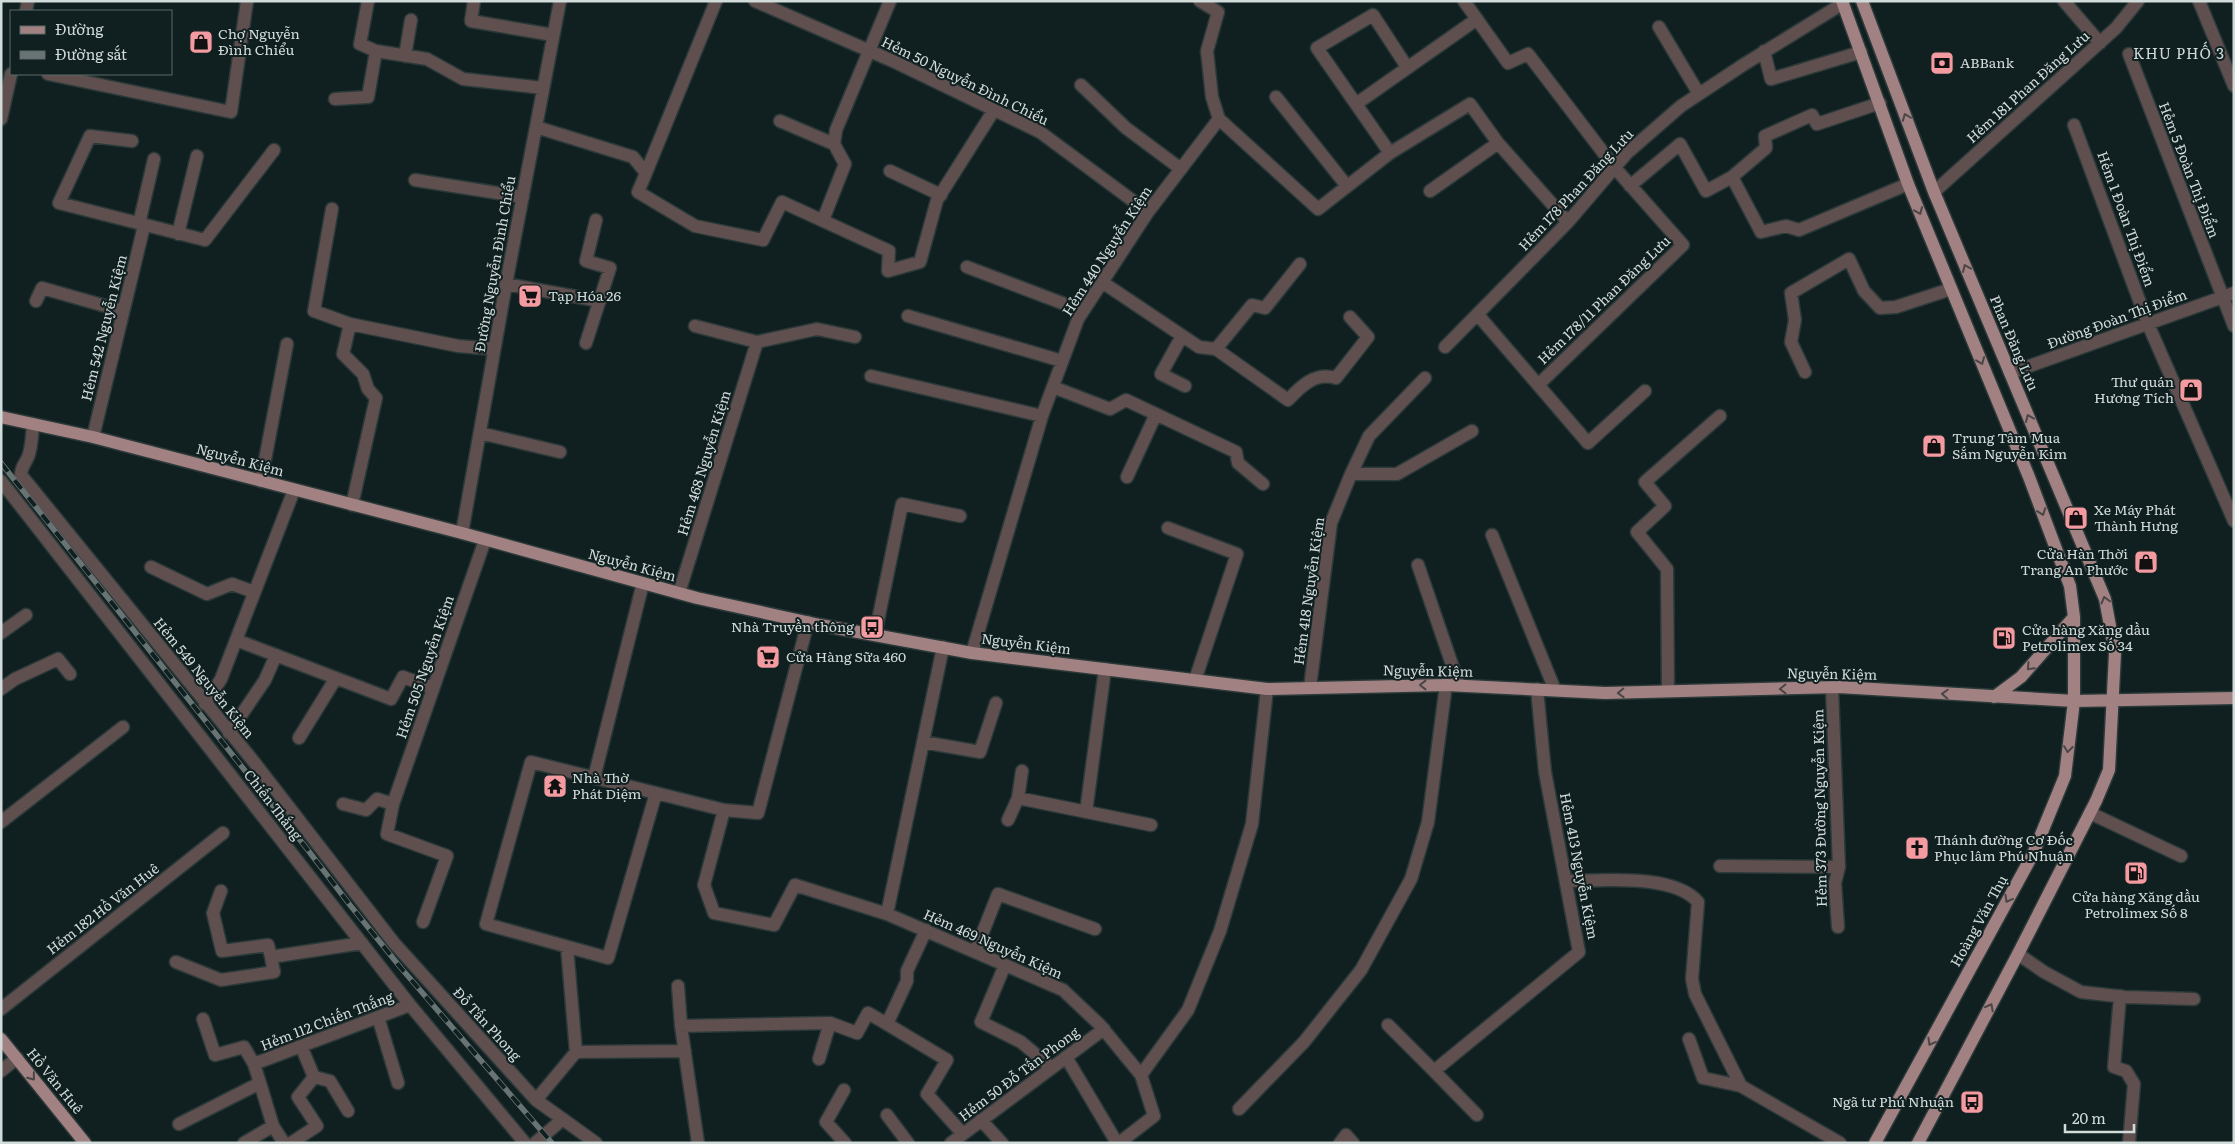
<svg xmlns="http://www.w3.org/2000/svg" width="2235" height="1144" font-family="Literata,serif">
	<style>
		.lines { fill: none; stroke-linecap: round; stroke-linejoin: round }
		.minor-casing { stroke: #2b3939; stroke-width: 15 }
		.major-casing { stroke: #2b3939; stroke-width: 15 }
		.minor { stroke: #5f4f4f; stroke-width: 12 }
		.major { stroke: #a28182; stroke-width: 12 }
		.rail-casing { stroke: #677473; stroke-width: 5.5 }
		.rail { stroke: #101f1f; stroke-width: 4; stroke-dasharray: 11; stroke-linecap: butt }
		.oneway { stroke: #4a4647 }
		.labels { text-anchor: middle; stroke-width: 4; stroke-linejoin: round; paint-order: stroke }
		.poi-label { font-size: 14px; fill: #d1dbda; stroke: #101f1f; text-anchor: start }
		.street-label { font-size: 14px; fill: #d1dbda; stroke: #101f1f }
		.neighbourhood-label { font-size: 15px; letter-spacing: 1px; fill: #d1dbda; stroke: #101f1f }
	</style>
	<rect width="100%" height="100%" fill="#101f1f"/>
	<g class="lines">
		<g class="minor-casing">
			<path id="minor" d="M368,1L360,44L376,51L427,59L463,79L543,88
				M474,1L471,21L553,35
				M755,1L895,62L1040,132L1148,212
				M1464,1L1508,63L1528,54L1615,168L1683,245L1538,385
				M2064,1L2100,43
				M2199,1L2234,86
				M26,11L28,1
				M1659,27L1699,94
				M1764,51L1771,79L1861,52
				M2129,54L2234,326
				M405,56L411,20
				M48,74L231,112L247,1
				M1081,85L1126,128L1181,169
				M1276,97L1347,186
				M335,99L368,97L376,51
				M1356,104L1477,19
				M1,119L11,74
				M1219,119L1318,209L1390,153L1470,104L1498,143L1568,222
				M780,121L834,144
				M2074,125L2148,324L2234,521
				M536,127L633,157L646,173L638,192L695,226L763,240L782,202L889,251L888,271L920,262L937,200L994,110
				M132,141L90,136L59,203L205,240L274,150
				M1390,153L1317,48L1373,15L1407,67
				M890,171L941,195
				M646,173L716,1
				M1732,177L1761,232L1786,226L1799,230L1908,184
				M415,180L523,197
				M1630,186L1680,144L1706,191L1732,177L1766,148L1765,136L1812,115L1817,124L1880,103
				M1430,191L1498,143
				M1934,192L2116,28L2138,1
				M332,209L314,311L350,324L458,346L494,349
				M823,220L845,164L834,144L836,130L890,1
				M139,224L154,159
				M178,234L197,156
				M967,267L1083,311
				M1102,282L1199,347L1216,349L1288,400C1301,386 1315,372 1336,378L1368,337L1350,317
				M506,284L600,301
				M36,301L42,288L123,311
				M1478,315L1588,443L1645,391
				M908,316L1062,361
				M350,324L343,354L363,374L368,389L376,398L352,505
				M695,326L757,342L817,329L855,337
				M1182,336L1161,374L1185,386
				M586,343L610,268L586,261L596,220
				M1445,347L1568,222L1627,153L1681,106L1743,65L1842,4
				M1216,349L1252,305L1265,308L1300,264
				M1805,372L1791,342L1795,320L1791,293L1849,259L1864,291L1880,308L1896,307L1951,289
				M2010,373L2234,293
				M871,376L1042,416
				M1053,387L1110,409L1126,400L1236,452L1238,463L1263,484
				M33,424C32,435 32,447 28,457C25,464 21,467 21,475L254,762L394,943L536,1100L596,1143
				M480,433L560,452
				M93,437L144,226
				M1351,474H1397L1472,431
				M1127,477L1156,414
				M1,481L410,1005L525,1143
				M261,481L287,344
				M1168,528L1237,554L1195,680
				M462,533L506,284L560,1
				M1492,535L1555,690
				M1418,565L1459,685
				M151,567L207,594L232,584L254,592
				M679,593L757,342
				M808,622L758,813L724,810L704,885L714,913L774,925L795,885L887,914L1063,990L1100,1025L1141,1075L1154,1116L1119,1143
				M1,633L26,615
				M875,635L902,504L960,516
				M236,640L391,699L403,677L433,688
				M972,653L1042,416L1078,319L1148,212L1219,119L1212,97L1207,51L1218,12L1200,1
				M1310,687L1331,523L1351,474L1369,436L1425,378
				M1832,688L1839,867L1835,883L1838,927
				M1,689L15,679L58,659L70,674
				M1668,691L1667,569L1637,532L1665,506L1645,482L1720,416
				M205,704L221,679L294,490
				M229,733L265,680L276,655
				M299,738L336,678
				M923,742L980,752L996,703
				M531,762L656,793L608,958L486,924Z
				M594,778L643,583
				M656,793L724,810
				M1018,798L1151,825
				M343,804L366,810L377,799L393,804
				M1086,812L1105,669
				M2090,813L2181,856
				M1008,820L1018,798L1022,771
				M1,822L123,727
				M1720,866L1839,867
				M1566,881C1602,881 1673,873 1698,902L1692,979L1695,994L1741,1086
				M221,891L213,913L222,951L268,945L271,957L362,943
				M887,914L943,647
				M423,922L447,856L387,834L393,804L485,540
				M567,947L576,1052
				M975,952L998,894L1095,929
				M2018,954L2044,972L2081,992L2125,997L2194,999
				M176,962L221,980L274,972L271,957
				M1005,965L981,1022L1021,1042L1052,1068
				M678,986L681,1026L698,1143
				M2120,996L2114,1067L2126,1071L2134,1084L2129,1143
				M1,1009L223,833
				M378,1017L398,1083
				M203,1019L215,1055L244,1047L254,1064
				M887,1024L947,1060L927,1094L963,1134
				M1388,1025L1434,1071L1579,952L1545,772L1537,689
				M681,1026L830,1023L857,1033L868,1013L887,1024L907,981V971L926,930
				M1689,1039L1703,1078L1741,1086L1840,1143
				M301,1046L314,1077L330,1081L348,1111
				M1066,1057L1117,1143
				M819,1059L830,1023
				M1,1071L17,1058
				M1434,1071L1477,1115
				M1141,1075L1188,1010L1220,931L1252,824L1267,689
				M844,1090L826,1122L845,1143
				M536,1100L576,1052L685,1051
				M1239,1109L1304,1042L1361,970L1411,879L1428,822L1446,685
				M887,1115L908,1143
				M981,1120L1002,1143
				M179,1124L260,1083L254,1064L410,1005
				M273,1126L284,1143
				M244,1143L273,1126L260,1083
				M291,1143L317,1126L298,1097L314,1077
				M535,1143L563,1119
				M951,1143L1104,1029
				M1340,1143L1346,1135L1353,1143"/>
		</g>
		<g class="major-casing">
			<path id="major" d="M1842,1L1908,184L2029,477L2070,586L2074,617V701L2065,776L2033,854L1875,1143
				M1862,1L1934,192L2105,599L2115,653L2109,770L2096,801L2018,954L1918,1143
				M1,417L93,437L462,533L697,598L820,625L972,653L1267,689L1446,685L1605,693L1839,687L2074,701L2234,698
				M1994,697L2021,677L2074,617
				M1,1039L85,1143"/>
		</g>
		<use href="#minor" class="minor"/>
		<use href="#major" class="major"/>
		<g class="rail-casing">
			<path id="rail" d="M1,463L304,845L350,905L401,968L552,1143"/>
		</g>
		<use href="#rail" class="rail"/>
	</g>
	<defs><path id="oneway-chevron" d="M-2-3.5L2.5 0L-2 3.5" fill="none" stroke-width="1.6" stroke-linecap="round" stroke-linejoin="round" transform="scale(1.25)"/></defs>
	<g class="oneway">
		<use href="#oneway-chevron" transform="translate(1906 117) rotate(-111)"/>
		<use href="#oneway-chevron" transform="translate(1919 211) rotate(68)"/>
		<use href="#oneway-chevron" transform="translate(1966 268) rotate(-113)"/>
		<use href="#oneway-chevron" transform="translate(1981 361) rotate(68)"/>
		<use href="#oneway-chevron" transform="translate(2029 418) rotate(-113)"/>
		<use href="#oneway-chevron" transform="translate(2042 512) rotate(70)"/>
		<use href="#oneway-chevron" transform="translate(2105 600) rotate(-105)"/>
		<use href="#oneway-chevron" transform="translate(2030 667) rotate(133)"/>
		<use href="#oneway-chevron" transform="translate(1423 685) rotate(180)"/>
		<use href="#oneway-chevron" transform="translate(1783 689) rotate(179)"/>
		<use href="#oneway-chevron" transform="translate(1621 693) rotate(178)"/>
		<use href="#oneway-chevron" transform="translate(1945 694) rotate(-177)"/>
		<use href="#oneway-chevron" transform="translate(2068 749) rotate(97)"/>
		<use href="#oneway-chevron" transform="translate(2008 899) rotate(119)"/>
		<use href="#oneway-chevron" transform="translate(1990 1007) rotate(-62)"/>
		<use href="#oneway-chevron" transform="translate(1931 1042) rotate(119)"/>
		<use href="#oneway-chevron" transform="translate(32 1077) rotate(51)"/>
	</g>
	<defs>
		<g id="shop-square" transform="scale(1.25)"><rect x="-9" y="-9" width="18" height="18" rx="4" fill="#f49aa1" stroke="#101f1f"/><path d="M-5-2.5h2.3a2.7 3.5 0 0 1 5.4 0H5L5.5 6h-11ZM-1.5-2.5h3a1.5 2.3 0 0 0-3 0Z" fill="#111"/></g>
		<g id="bank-square" transform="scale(1.25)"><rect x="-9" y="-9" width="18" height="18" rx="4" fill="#f49aa1" stroke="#101f1f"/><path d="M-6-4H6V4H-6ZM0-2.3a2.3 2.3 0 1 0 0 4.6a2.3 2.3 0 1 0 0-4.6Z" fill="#111"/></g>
		<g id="supermarket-square" transform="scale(1.25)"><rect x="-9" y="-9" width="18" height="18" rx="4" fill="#f49aa1" stroke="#101f1f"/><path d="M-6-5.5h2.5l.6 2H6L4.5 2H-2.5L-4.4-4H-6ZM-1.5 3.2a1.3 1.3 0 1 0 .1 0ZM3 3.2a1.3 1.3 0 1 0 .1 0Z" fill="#111"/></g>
		<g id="bus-square" transform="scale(1.25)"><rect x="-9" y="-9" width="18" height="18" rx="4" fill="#f49aa1" stroke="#101f1f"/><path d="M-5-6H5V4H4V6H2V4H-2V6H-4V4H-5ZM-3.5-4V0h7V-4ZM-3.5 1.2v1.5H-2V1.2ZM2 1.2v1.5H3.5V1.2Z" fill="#111"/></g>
		<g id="fuel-square" transform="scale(1.25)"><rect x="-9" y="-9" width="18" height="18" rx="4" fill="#f49aa1" stroke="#101f1f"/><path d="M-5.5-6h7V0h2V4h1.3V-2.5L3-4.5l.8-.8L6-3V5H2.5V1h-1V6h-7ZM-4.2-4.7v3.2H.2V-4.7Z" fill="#111"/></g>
		<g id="temple-square" transform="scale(1.25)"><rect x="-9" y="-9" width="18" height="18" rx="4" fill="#f49aa1" stroke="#101f1f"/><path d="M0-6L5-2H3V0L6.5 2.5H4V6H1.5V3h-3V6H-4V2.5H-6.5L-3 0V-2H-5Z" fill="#111"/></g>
		<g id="church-square" transform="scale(1.25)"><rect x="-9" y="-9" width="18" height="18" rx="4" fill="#f49aa1" stroke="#101f1f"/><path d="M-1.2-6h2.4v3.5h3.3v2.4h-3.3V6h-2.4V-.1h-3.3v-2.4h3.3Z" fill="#111"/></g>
	</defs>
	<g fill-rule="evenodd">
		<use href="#shop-square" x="201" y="42"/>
		<use href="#bank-square" x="1942" y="63"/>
		<use href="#supermarket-square" x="530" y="296"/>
		<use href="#shop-square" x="2191" y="390"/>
		<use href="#shop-square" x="1934" y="446"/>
		<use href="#shop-square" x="2076" y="518"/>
		<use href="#shop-square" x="2146" y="562"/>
		<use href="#bus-square" x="872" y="627"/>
		<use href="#fuel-square" x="2004" y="638"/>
		<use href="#supermarket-square" x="768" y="657"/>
		<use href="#temple-square" x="555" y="786"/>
		<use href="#church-square" x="1917" y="848"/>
		<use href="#fuel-square" x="2136" y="873"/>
		<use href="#bus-square" x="1972" y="1102"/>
	</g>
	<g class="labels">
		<g class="poi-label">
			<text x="218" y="39">Chợ Nguyễn<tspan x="218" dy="16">Đình Chiểu</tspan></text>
			<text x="1960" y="68">ABBank</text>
			<text x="548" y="301">Tạp Hóa 26</text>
			<text x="2174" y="387" text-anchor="end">Thư quán<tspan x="2174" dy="16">Hương Tích</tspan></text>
			<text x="1952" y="443">Trung Tâm Mua<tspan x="1952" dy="16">Sắm Nguyễn Kim</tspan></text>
			<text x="2094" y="515">Xe Máy Phát<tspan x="2094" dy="16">Thành Hưng</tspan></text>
			<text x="2128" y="559" text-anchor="end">Cửa Hàn Thời<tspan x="2128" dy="16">Trang An Phước</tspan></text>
			<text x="854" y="632" text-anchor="end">Nhà Truyền thông</text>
			<text x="2022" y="635">Cửa hàng Xăng dầu<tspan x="2022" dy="16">Petrolimex Số 34</tspan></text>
			<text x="786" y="662">Cửa Hàng Sữa 460</text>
			<text x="572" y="783">Nhà Thờ<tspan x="572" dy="16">Phát Diệm</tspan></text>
			<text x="1934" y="845">Thánh đường Cơ Đốc<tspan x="1934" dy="16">Phục lâm Phú Nhuận</tspan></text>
			<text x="2136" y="902" text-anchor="middle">Cửa hàng Xăng dầu<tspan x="2136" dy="16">Petrolimex Số 8</tspan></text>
			<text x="1954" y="1107" text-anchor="end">Ngã tư Phú Nhuận</text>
		</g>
		<g class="street-label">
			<text transform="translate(965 81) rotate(26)" y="5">Hẻm 50 Nguyễn Đình Chiểu</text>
			<text transform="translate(2028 87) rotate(-42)" y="5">Hẻm 181 Phan Đăng Lưu</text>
			<text transform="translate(2189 170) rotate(69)" y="5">Hẻm 5 Đoàn Thị Điểm</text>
			<text transform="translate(1576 190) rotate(-47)" y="5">Hẻm 178 Phan Đăng Lưu</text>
			<text transform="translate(2126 219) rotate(70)" y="5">Hẻm 1 Đoàn Thị Điểm</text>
			<text transform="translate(1107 251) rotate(-57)" y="5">Hẻm 440 Nguyễn Kiệm</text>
			<text transform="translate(495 264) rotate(-80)" y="5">Đường Nguyễn Đình Chiểu</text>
			<text transform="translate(1604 300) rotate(-44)" y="5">Hẻm 178/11 Phan Đăng Lưu</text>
			<text transform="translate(2117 319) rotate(-20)" y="5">Đường Đoàn Thị Điểm</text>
			<text transform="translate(104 328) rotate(-76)" y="5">Hẻm 542 Nguyễn Kiệm</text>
			<text transform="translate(2014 343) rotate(67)" y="5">Phan Đăng Lưu</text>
			<text transform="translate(240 460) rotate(15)" y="5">Nguyễn Kiệm</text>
			<text transform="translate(704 463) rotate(-73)" y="5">Hẻm 468 Nguyễn Kiệm</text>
			<text transform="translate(632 565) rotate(15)" y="5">Nguyễn Kiệm</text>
			<text transform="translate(1309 591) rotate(-82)" y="5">Hẻm 418 Nguyễn Kiệm</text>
			<text transform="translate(1026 644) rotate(7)" y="5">Nguyễn Kiệm</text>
			<text transform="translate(425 667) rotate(-71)" y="5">Hẻm 505 Nguyễn Kiệm</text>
			<text transform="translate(1428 671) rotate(1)" y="5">Nguyễn Kiệm</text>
			<text transform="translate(1832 674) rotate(1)" y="5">Nguyễn Kiệm</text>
			<text transform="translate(204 678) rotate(51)" y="5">Hẻm 549 Nguyễn Kiệm</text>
			<text transform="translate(273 805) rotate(52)" y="5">Chiến Thắng</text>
			<text transform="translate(1820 808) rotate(-91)" y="5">Hẻm 373 Đường Nguyễn Kiệm</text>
			<text transform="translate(1579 866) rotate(79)" y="5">Hẻm 413 Nguyễn Kiệm</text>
			<text transform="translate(103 909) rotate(-38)" y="5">Hẻm 182 Hồ Văn Huê</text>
			<text transform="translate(1979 921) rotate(-61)" y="5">Hoàng Văn Thụ</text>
			<text transform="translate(993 944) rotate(24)" y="5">Hẻm 469 Nguyễn Kiệm</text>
			<text transform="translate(327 1021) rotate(-21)" y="5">Hẻm 112 Chiến Thắng</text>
			<text transform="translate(487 1024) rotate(48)" y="5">Đỗ Tấn Phong</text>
			<text transform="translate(1019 1074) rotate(-37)" y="5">Hẻm 50 Đỗ Tấn Phong</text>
			<text transform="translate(55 1081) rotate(51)" y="5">Hồ Văn Huê</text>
		</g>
		<g class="neighbourhood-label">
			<text x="2179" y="59">KHU PHỐ 3</text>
		</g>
	</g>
	<rect width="2235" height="1144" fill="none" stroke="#d1dbda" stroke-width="5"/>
	<rect x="10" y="10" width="162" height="65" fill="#101f1f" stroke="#5d6a6a"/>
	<rect x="20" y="26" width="25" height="8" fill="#a28182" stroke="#5d6a6a"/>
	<text x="55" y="35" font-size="15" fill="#d1dbda">Đường</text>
	<rect x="20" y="51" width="25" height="8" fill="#677473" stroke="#5d6a6a"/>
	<text x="55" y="60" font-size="15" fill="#d1dbda">Đường sắt</text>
	<path d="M2065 1124v8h69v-8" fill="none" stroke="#d1dbda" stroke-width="2.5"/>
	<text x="2072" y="1124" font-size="15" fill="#d1dbda" stroke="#101f1f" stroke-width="4" paint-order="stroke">20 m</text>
</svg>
